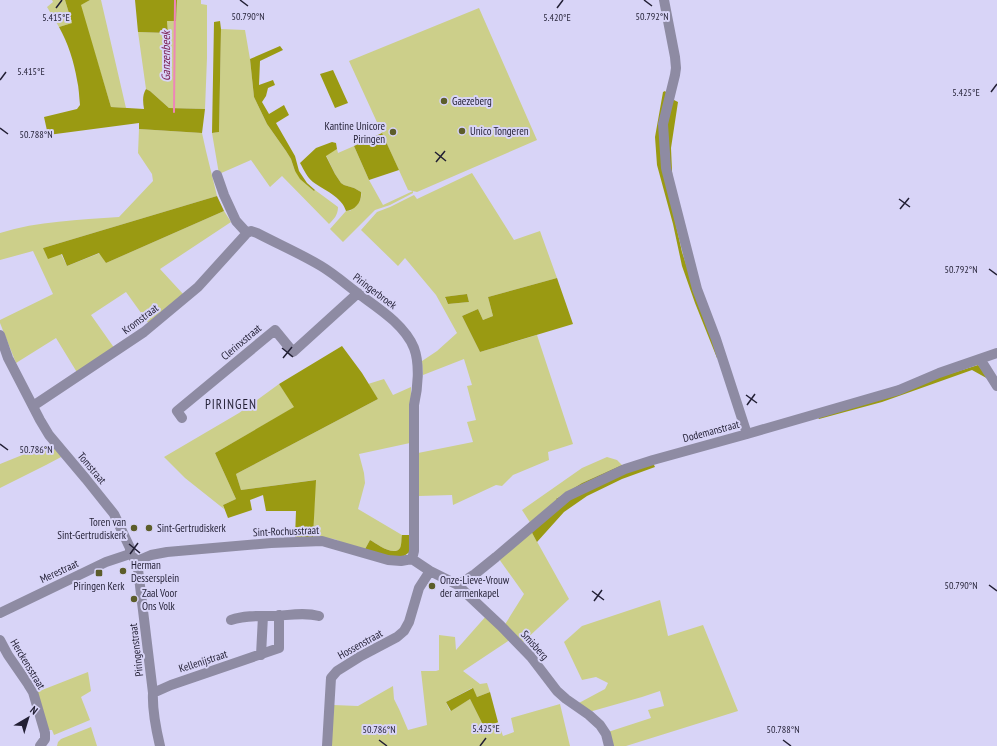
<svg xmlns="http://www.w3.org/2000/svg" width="997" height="746" font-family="'PT Sans Narrow',sans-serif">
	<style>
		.green { fill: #cccf8a; fill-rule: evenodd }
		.forest { fill: #9a9a12 }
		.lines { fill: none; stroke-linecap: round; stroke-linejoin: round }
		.stream { stroke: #ee85b9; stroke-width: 2 }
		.minor { stroke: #8e8ba3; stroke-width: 10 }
		.ticks { fill: none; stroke: #221f34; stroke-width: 1.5 }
		.poi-dot { fill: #5c5d2a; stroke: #d8d4f7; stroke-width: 1.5 }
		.labels { text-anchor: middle; stroke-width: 4; stroke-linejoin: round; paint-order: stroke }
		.poi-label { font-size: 11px; fill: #221f34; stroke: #d8d4f7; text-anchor: start }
		.street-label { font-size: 11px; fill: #221f34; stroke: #d8d4f7 }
		.water-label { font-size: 12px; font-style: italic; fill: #791d52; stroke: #d8d4f7 }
		.quarter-label { font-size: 13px; letter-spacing: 1px; fill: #221f34; stroke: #d8d4f7 }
		.ticks-label { font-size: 10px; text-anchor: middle; fill: #221f34; stroke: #d8d4f7; stroke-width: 4; stroke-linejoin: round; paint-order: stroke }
	</style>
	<rect width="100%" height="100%" fill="#d8d4f7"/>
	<path class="green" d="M52,0H65L72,23L59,27L47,7L53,2Z
		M90,0H101L126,108L111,107L80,5Z
		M177,0H201V4L207,5V58L205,109L169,108L150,91L146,89L138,32L168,33L167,21H176Z
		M479,8L537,140L417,192L408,190L349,61Z
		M221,29L245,30L250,59L254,97L267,124L286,151L291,159L295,171L314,191L315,190L338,207C338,215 334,219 329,224L282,176L270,187L251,160L219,174L212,133L219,132Z
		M139,129L202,133L206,151L217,196L43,248L61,254L67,266L100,253L106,263L224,211L231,222L160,269L184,295L149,324L126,292L91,315L115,349L78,374L56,338L16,363L0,323V320L53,294L33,251L0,260V233C38,221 79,220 119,217L153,181L152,174L138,153Z
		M354,146L369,180L383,205L413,191V193L390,205L375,210L343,242L330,229L346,211H350C355,205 363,201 361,192L354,188L344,185L341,183L335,174L326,155L337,149L338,153Z
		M472,173L514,240L540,231L557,278L488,297L493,316L483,320L478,309L462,316L480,352L537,335L573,444L548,452L549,460L513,475L502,486L496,485L453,505L452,495L419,496L418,453L473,442L467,422L476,420L467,386L472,385L464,359L423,375L422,361L437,351L457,333L436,295L405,258L398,266L361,230L377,212L390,207L414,195L417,199ZM467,294L469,302L448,304L445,298L451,296Z
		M384,379L393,395L411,387L410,443L359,454L364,473L365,483L358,509L402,535C401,538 402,544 400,548C394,557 377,544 370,540L364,551L334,539L313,537L315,480L241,490L236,474L378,399L368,384Z
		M279,384L295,407L215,453L236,499L223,505L224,509L185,478L164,457L239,413Z
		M52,443L63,456L46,465L0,488V464Z
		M607,457L617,460L622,465L582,483L557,498L558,501L531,524L522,510L582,468Z
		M530,529L569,599L521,644L504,626L524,594L499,559Z
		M660,600L668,636L703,625L738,711L626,746H612L608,732L651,718L648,710L664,706L660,691L642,697L589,712L577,704L605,689L608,683L596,677L582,680L564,642L582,626Z
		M487,615L511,639L463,671L480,684L487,683L490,692L477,697L472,688L446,702L450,711L470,699L485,729L498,722L503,736L514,732L511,718L560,704L570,746H331L333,705L358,706L393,686L394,699L399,709L408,730L427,725L421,671H436L439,670V635L455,637L456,650Z
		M88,672L91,691L81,697L90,720L54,735L52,730H48L37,692Z
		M91,727L97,746H57L58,742L61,739Z"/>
	<path class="forest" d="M65,0H90L81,5L111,107L144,109C143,102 142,96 146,89L150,91L169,108L205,109L202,133L139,129V123L48,135L44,117L77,109L80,105C79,96 79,88 77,80C74,62 68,43 59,27L72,23Z
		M135,0H177L176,21H167L168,33L138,32Z
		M220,21L221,29L219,132L212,133L214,22Z
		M280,46L283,50L260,61L259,85L273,80L275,85L268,88L266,96L262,102L269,114L284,105L289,115L276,123L295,156L299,171L307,183L315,190L314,191L300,179L295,171L291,159L286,151L267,124L254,97L250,59Z
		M333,70L348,103L335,108L320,74Z
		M665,91L672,99L678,102L671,148L674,216L682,252L690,276L720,357L717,358L695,303L682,266L673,224L657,165L655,137L663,92Z
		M382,133L399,170L369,180L354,146Z
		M332,142L336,143L337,149L326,156L335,174L341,183L344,185L354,188L361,192C362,202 355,210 346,211C342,197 324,190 313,182C307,177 304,170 300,163L316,148Z
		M217,196L224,211L106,263L99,253L67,266L62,254L48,259L43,248Z
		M557,278L573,324L480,352L462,316L478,309L483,320L493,316L488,297Z
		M467,294L469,302L448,304L445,297L451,296Z
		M342,346L362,373L378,399L236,474L241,490L316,480L313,537H295L296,511H266L263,495L250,500L252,510L228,518L223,505L236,499L215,453L294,407L279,384Z
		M978,365L990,380L972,370L882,402L819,419L817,416Z
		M653,463L655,467L622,479L587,496L564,512L537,542L530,529L560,504L556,499L582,483L622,465L625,471Z
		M402,535H412L411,551L404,556L396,557L364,551L370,540C377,544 394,557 400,548C402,544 401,538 402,535Z
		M473,688L477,697L490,692L498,722L485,729L470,699L451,711L446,702Z"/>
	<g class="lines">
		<path class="stream" d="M174,112L175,0"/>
		<path class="minor" d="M664,0L675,57L676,68L675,75L663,124L666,168L697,289L716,339L747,434
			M217,175L224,195L236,221L247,233
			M247,233L251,231L257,233C278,244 301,254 321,266C336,275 349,287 363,297C381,310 405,326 414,348C420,364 418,388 414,405V551L412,559
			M0,335L8,358L40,420L49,435L86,479L114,514L130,548V554
			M980,359L997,386
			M33,406L144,332L198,287L247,233
			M182,418L177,411L275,330L293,352L358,293
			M133,557L137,561L153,693C152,711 156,729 160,746
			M137,561L151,555L167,552L271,543L322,541L388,560L401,561L412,559L430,571L458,585L467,594L501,626L531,657L557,691L566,699L589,715L600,725L606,734L609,746
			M458,585L475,574L496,557L568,496L625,469L653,460L747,434L899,390L939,373L997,353
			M0,613L106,562L130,554
			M231,620C245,615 261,616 275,616C290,615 305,612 319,616
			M0,640L8,655L28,684L33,692L45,733V739L40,746
			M261,655L263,616
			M153,693L171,685L279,648V615
			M327,746L331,678L337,671L361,656L397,637L404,631L409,622L419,588L430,571"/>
	</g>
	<path class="ticks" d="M240,0L248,6M644,0L652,6M56,8L62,0M557,8L563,0M0,80L6,72M991,92L997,84M0,128L8,134M435,152L446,161M436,162L445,151M899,199L910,207M900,209L909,198M989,269L997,275M282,348L293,357M283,358L292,347M746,395L757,403M747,405L755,394M0,444L8,450M129,544L140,553M130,554L138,543M989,585L997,591M592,591L604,600M594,601L602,590M379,740L387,746M783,740L791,746M480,746L486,738"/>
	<g class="poi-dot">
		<circle cx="444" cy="101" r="4"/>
		<circle cx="462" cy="131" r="4"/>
		<circle cx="393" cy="132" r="4"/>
		<circle cx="134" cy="528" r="4"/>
		<circle cx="149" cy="528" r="4"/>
		<circle cx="123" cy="571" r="4"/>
		<rect x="95" y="569" width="8" height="8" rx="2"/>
		<circle cx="432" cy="586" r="4"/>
		<circle cx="134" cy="599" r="4"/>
	</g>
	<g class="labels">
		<g class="poi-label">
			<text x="452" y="105">Gaezeberg</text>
			<text x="385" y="130" text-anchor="end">Kantine Unicore<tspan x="385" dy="13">Piringen</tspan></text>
			<text x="470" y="135">Unico Tongeren</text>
			<text x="126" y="526" text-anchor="end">Toren van<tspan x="126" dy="13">Sint-Gertrudiskerk</tspan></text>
			<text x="157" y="532">Sint-Gertrudiskerk</text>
			<text x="131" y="569">Herman<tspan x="131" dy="13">Dessersplein</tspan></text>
			<text x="440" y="584">Onze-Lieve-Vrouw<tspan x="440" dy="13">der armenkapel</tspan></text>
			<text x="99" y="590" text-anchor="middle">Piringen Kerk</text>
			<text x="142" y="597">Zaal Voor<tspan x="142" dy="13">Ons Volk</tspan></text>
		</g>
		<g class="street-label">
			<text transform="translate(375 291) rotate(37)" y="4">Piringerbroek</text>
			<text transform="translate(140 319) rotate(-37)" y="4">Kromstraat</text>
			<text transform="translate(241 342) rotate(-40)" y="4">Clerinxstraat</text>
			<text transform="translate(711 431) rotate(-15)" y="4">Dodemanstraat</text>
			<text transform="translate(92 468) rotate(50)" y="4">Tomstraat</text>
			<text transform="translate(286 531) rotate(-2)" y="4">Sint-Rochusstraat</text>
			<text transform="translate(59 571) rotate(-25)" y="4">Merestraat</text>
			<text transform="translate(360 644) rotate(-29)" y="4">Hossenstraat</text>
			<text transform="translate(535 645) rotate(48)" y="4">Smisberg</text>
			<text transform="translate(136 650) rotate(-97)" y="4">Piringenstraat</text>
			<text transform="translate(203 661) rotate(-18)" y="4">Kellenijstraat</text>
			<text transform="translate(28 664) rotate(59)" y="4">Herckensstraat</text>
		</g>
		<g class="water-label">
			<text transform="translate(166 56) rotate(-90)" y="4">Ganzenbeek</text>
		</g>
		<g class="quarter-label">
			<text x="231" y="409">PIRINGEN</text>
		</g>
	</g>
	<g class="ticks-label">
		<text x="248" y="20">50.790°N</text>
		<text x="652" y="20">50.792°N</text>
		<text x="557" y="21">5.420°E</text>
		<text x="56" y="21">5.415°E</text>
		<text x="31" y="75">5.415°E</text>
		<text x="966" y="96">5.425°E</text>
		<text x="36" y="138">50.788°N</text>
		<text x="961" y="273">50.792°N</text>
		<text x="36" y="453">50.786°N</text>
		<text x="961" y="589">50.790°N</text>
		<text x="486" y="732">5.425°E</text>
		<text x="379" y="733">50.786°N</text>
		<text x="783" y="733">50.788°N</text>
	</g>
	<g transform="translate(28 718) rotate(38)" stroke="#d8d4f7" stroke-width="3" paint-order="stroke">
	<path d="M0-3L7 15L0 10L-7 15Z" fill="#221f34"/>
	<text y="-6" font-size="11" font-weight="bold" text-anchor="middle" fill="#221f34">N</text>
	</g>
</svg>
